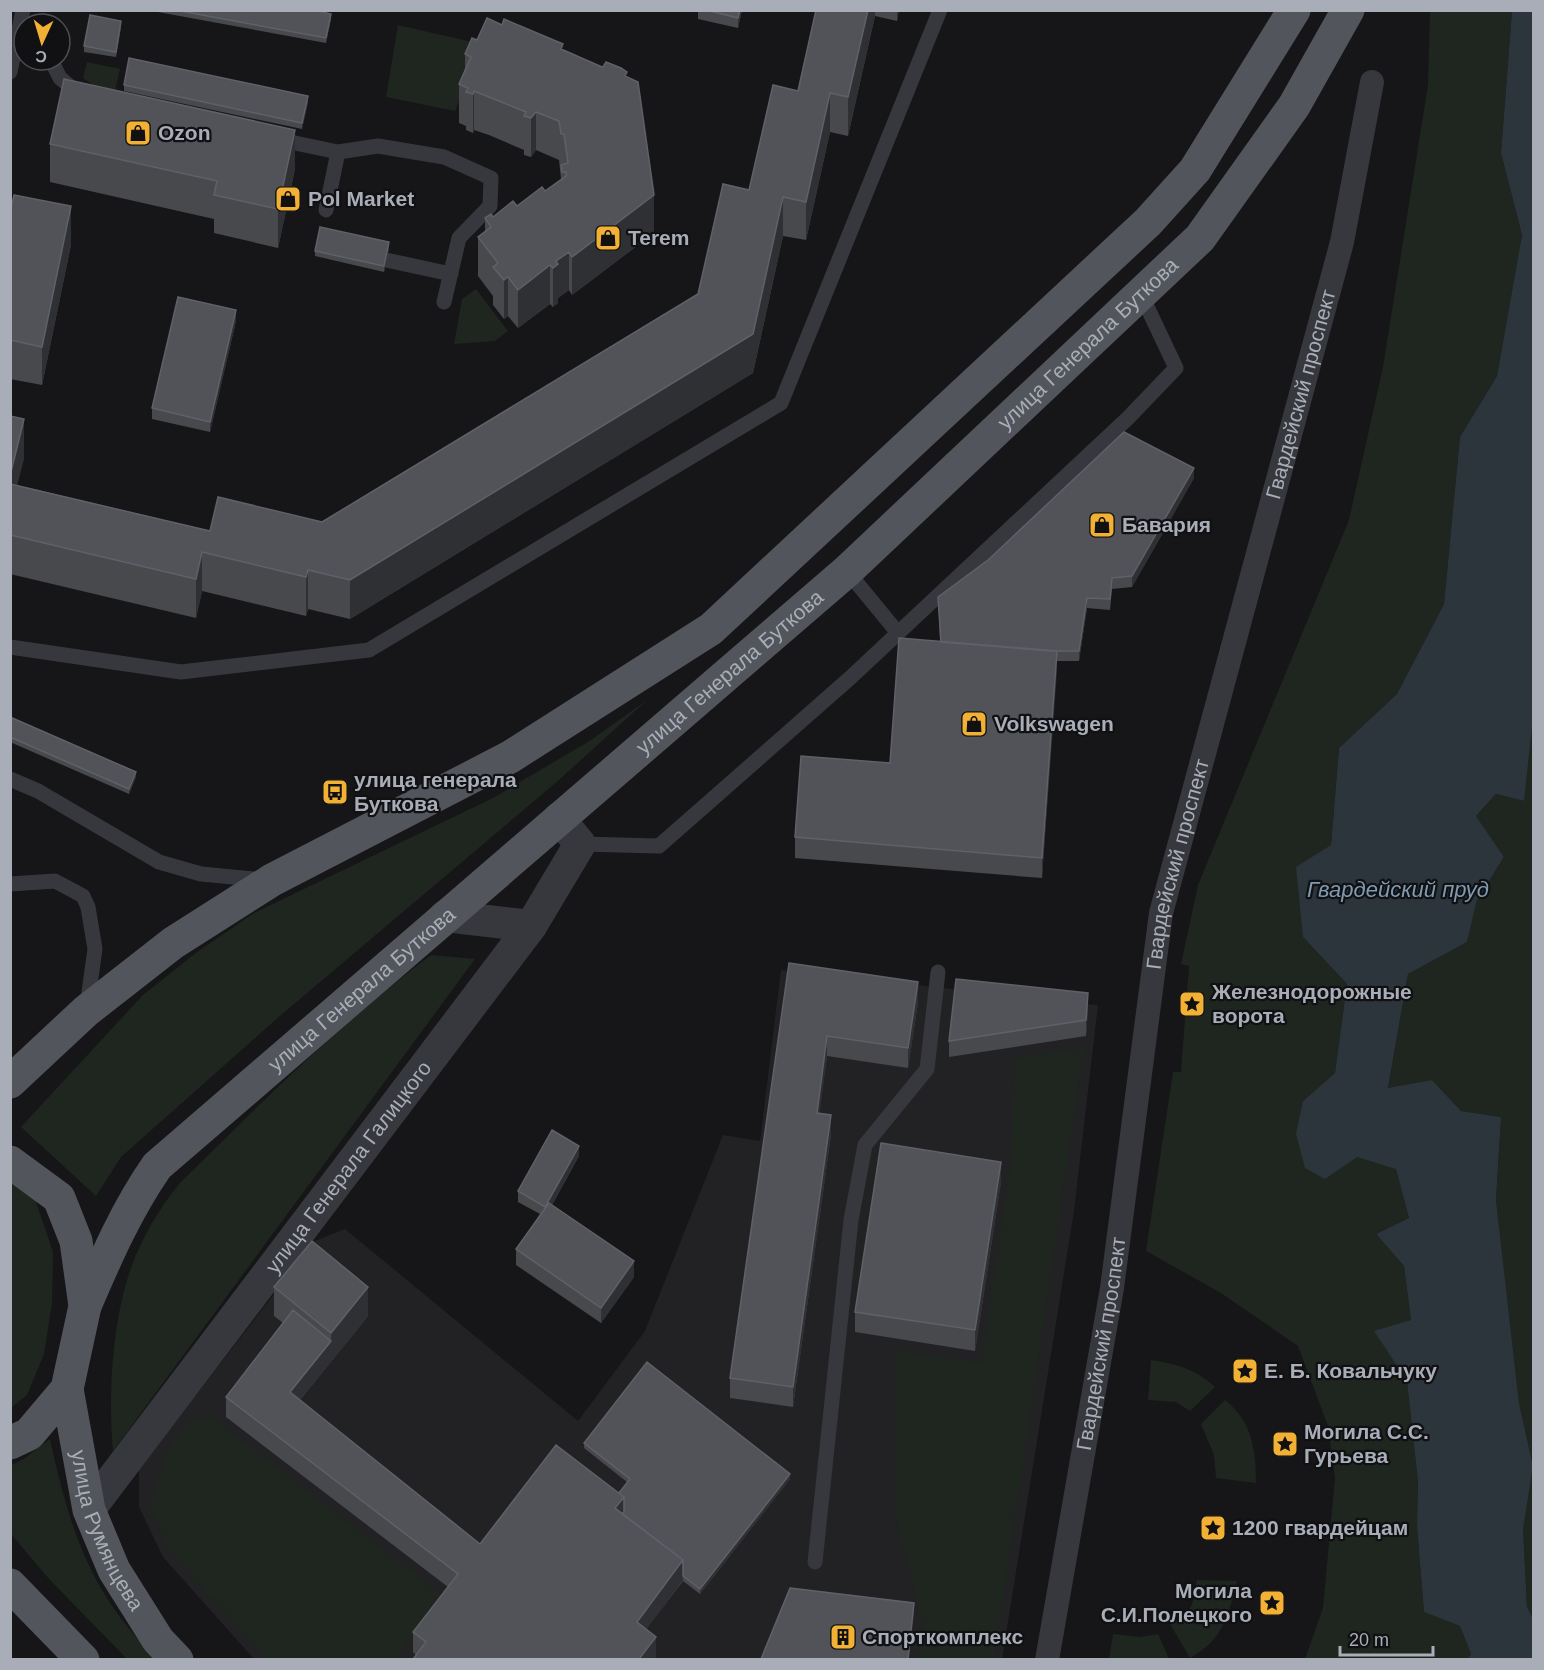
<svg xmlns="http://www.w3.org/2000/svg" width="1544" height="1670" font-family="Arial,sans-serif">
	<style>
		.built { fill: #222225 }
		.green { fill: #1e261f }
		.water { fill: #2c353c }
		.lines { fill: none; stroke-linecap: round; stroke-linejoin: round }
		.service { stroke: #37383d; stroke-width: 15 }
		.pedestrian { stroke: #37383d; stroke-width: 24 }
		.minor { stroke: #37383d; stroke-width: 32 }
		.primary { stroke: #53555c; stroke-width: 33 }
		.wall { fill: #47494d }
		.shaded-wall { fill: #2f3033 }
		.building { fill: #525359; stroke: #5f6168; stroke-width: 1.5 }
		.labels { text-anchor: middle; stroke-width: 4.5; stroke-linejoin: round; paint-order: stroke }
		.poi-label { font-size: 21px; font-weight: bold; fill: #a8adb8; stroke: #111113; text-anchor: start }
		.street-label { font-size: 21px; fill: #a8adb8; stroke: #111113 }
		.water-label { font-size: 22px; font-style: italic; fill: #7f9bb3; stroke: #111113 }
	</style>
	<rect width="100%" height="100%" fill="#161618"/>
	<path class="built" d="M781,970L1098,1005L1074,1211L1002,1659H254L163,1557L139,1507V1469L315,1241L345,1229L578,1421L645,1331L723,1135L760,1141Z"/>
	<path class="green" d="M1430,11H1512L1501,153L1522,235L1497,376L1460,437L1444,604L1397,694L1339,748L1331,845L1303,937L1347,984L1335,1073L1303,1101L1357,1157L1396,1168L1409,1218L1376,1234L1404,1266L1411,1320L1375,1332L1407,1381L1418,1482L1417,1526L1424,1612L1460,1626L1471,1654L1466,1659H1305L1323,1608L1335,1478L1328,1426L1298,1346L1221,1293L1146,1251L1173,1072H1181L1189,966L1181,964L1198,885L1349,520L1383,367L1428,85Z
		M398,25L481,44L455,111L386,97Z
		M87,62L120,69L114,95L105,93L83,78Z
		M476,289L508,331L495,341L454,344L462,299Z
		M647,700L559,780L281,1015L121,1157L96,1196L21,1127L143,995L197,952L254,913L493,798L591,740Z
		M1533,708V1619L1527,1608L1523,1530L1533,1466L1519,1403L1496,1200L1501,1117L1461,1111L1432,1080L1388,1089L1408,974L1467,942L1477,900L1504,857L1476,816L1496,794L1524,801Z
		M431,955L475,959L113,1451C108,1396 112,1321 131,1268C142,1237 159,1209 179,1184C260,1104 340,1023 431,955Z
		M1084,1048L994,1659H918L922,1622L895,1516L896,1351L981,1363L1010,1170L1015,1058Z
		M11,1181L35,1199L53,1252L52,1303L44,1354L27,1395L11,1408Z
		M1151,1360C1176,1364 1196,1369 1215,1387L1190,1411L1176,1402L1148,1400Z
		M1225,1400C1252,1421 1256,1450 1256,1483L1216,1478L1214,1455L1201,1424Z
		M212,1417L439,1593L397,1659H266L169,1550L150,1508L164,1458L187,1422Z
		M50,1439C63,1499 79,1560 115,1610C127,1628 142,1643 156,1659H127L50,1580L11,1534L10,1466L25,1458Z
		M1197,1580L1237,1581C1228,1616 1224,1639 1190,1658L1170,1624C1195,1610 1192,1606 1197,1580Z
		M1113,1634L1140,1637L1158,1634L1169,1659H1109Z"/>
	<path class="water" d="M1512,11H1534V708L1524,801L1496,794L1476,816L1504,857L1477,900L1467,942L1408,974L1388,1088L1432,1080L1461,1111L1501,1117L1496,1200L1519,1403L1533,1466L1523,1530L1527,1607L1533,1619V1659L1466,1660L1471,1654L1460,1626L1424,1612L1417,1526L1418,1482L1407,1381L1374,1331L1411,1320L1404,1266L1376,1234L1409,1218L1396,1169L1357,1157L1325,1179L1305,1168L1296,1134L1303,1101L1335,1073L1347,984L1303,937L1296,867L1331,845L1339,748L1397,694L1444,604L1460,437L1497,376L1522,235L1501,153Z"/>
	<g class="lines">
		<path class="service" d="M51,60L60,78L78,93
			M10,72L23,10
			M276,139L338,152L326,210
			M338,152L378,146L444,157L491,178L490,206L459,238L444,302
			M386,260L451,274
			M847,571L898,633
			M10,647L181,672L369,650L781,403L940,10
			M10,779L38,791L159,862L201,874L263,880
			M580,844L659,846L850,678L1128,418L1176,368L1141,294
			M10,884L55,881L83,896L88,907L95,949L87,1006
			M815,1562L851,1220L865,1145L927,1069L938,972"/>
		<path class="pedestrian" id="s1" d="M1047,1660L1112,1288L1161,913L1342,242L1372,82"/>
		<g class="minor">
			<path d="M445,916L531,926"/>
			<path id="s2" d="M89,1510L531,926L580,844L559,818"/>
		</g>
		<g class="primary">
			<path d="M10,1082L86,1011L173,943L272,880L510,757L711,629L1148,222L1195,170L1294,10"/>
			<path d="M10,1162L59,1198L76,1241L85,1306L67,1389L29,1434L10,1443"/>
			<path id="s3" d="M85,1306C106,1257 127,1209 157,1166L847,571L1200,238L1294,106L1348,10"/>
			<path id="s4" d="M67,1389L89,1510L114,1570L158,1640L177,1660"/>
			<path d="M10,1585L83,1660"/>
		</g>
	</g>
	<path class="wall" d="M147,10H314L331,19L326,43Z
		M698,10H742L738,28L698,19Z
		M816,10H899L897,21L875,16L848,136L830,132L806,240L783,236L753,373L350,619L308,609L306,616L202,591L196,618L10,574V416L24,458L17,485L210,531L322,522L698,294L798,91Z
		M121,27L116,57L84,52V46Z
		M477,40L563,50L627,77L654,233L572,295L569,290L558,298V303L553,307L550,304L518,328L508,316L504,319L493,305V296L478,276V237L485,231V218L493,217L517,206L545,191L561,179L559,160L536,150L531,157L524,155V150L489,135L474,130L473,133L466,130V126L459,123V84L465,69V54Z
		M124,85L308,102L302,129L124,91Z
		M50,144L295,169L278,248L214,233V219L50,182Z
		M10,212L71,245L42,385L10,379Z
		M389,248L384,272L315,256V251Z
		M236,321L210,432L152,419V408Z
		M1194,478L1132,587L1112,589L1110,610L1087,608L1079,661H1057L1042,878L795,858V837L890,763L940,642L938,597L988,560Z
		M10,717L136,777L129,794L10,742Z
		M789,963L918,1002L908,1068L827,1056L819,1113L831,1135L793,1407L730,1398V1378Z
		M1088,1009L1086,1036L949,1057V1041Z
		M579,1156L552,1205L634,1277L601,1323L516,1265V1249L540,1214L518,1202V1191Z
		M1001,1182L975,1351L855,1332V1312Z
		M274,1287L368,1316L300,1400L480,1544L619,1493L627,1482L584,1448V1443L790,1479L700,1594L683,1581L646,1629L656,1657L416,1655L413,1652V1632L448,1587L226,1417V1397L283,1323L274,1316Z"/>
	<path class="shaded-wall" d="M740,10H742L738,28V18Z
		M868,10H875V16L848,136V97Z
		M897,10H899L897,21Z
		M331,14V19L326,43V38Z
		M121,21V27L116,57V52Z
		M474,91V130L473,133V94Z
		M830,93V132L806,240V202Z
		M308,96V102L302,129V123Z
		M536,112V150L531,157V118Z
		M295,130V169L278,248V209Z
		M654,195V233L572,295V257Z
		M783,197V236L753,373L350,619V580L753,334Z
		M71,206V245L42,385V347Z
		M389,242V248L384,272V266Z
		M569,252V290L558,298V303L553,307V268L556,261Z
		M550,265V304L518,328V290Z
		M508,277V316L504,319V280Z
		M236,310V321L210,432V422Z
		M24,419V458L10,515V476Z
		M1194,468V478L1132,587V576Z
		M202,552V591L196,618V579Z
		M308,570V609L306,616V577Z
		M1087,598V608L1079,661V651Z
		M1057,651V672L1042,878V858Z
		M136,772V777L129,794V789Z
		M918,982V1002L908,1068V1048Z
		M1088,993V1009L1086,1036V1020Z
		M827,1036V1056L817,1133V1113Z
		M831,1115V1135L793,1407V1387Z
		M579,1146V1156L545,1217V1207Z
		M1001,1162V1182L975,1351V1330Z
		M634,1261V1277L601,1323V1308Z
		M368,1287V1316L290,1412V1392L331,1341V1333Z
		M790,1474V1479L700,1594V1589Z
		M624,1497V1517L615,1508Z
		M683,1560V1580L637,1642V1622Z
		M914,1603V1614L909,1659H908Z
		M656,1637V1657L654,1659H639Z"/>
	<path class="building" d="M175,10H314L331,14L326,38Z
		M706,10H740L738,18Z
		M816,10H868L848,97L830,93L806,202L783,197L753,334L350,580L308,570L306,577L202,552L196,579L10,535V484L210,531L218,497L322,522L698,294L723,184L749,190L773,85L798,91Z
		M90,15L121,21L116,52L84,46Z
		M487,18L502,25L504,19L563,44L561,49L602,67H603L606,62L621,68L627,72L625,76L638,82L654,195L572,257L569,252L556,261L558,264L553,268L550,265L518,290L508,277L504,280L493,267L498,263L478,237L491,227L485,218L491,214L493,217L513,201L517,206L542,187L545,191L566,176V172H562L561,165L568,163L564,134H561L559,121L536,112L531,118L524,116L526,112L489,97L474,91L473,94L466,92L468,88L459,84L471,57L465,54L472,38L477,40Z
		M129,58L308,96L302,123L124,85Z
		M64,79L295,130L278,209L214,195L217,181L50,144Z
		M14,195L71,206L42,347L10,340V212Z
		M320,227L389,242L384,266L315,251Z
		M178,297L236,310L210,422L152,408Z
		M10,416L24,419L10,476Z
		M1124,432L1194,468L1132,576L1112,578L1110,599L1087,598L1079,651H1051L941,642L938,597L988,560Z
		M899,638L1057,651L1042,858L795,837L801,756L890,763Z
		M10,717L136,772L129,789L10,737Z
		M789,963L918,982L908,1048L827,1036L817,1113L831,1115L793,1387L730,1378Z
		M956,979L1088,993L1086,1020L949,1041Z
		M552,1130L579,1146L545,1207L518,1191Z
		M881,1143L1001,1162L975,1330L855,1312Z
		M549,1203L634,1261L601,1308L516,1249Z
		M312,1241L368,1287L331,1333L274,1287Z
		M293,1310L331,1341L290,1392L480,1544L556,1445L624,1497L615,1508L683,1560L637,1622L656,1637L639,1659H413L426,1642L413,1632L458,1574L226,1397Z
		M647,1362L790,1474L700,1589L683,1576V1560L622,1514L624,1512V1497L619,1493L630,1479L584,1443Z
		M790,1588L914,1603L908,1659H761Z"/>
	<defs>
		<g id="shop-square" transform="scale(1.35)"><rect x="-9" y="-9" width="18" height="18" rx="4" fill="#f2b134" stroke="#111113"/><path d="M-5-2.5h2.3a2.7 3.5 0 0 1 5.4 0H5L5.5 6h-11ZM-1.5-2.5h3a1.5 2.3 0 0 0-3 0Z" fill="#111"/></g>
		<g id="bus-square" transform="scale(1.35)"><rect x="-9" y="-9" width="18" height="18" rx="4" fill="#f2b134" stroke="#111113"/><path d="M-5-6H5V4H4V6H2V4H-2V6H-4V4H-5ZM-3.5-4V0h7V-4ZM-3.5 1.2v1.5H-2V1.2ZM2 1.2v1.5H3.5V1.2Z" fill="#111"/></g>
		<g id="sight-square" transform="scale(1.35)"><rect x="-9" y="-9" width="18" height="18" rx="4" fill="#f2b134" stroke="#111113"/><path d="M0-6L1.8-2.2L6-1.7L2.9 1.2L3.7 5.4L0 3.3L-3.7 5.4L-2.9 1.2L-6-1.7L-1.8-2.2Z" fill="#111"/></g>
		<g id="building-square" transform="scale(1.35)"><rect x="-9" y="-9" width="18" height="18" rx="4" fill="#f2b134" stroke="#111113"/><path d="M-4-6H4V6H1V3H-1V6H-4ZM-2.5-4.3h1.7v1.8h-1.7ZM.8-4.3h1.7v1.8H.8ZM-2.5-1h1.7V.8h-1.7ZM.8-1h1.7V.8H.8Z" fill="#111"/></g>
	</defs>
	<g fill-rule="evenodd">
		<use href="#shop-square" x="138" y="133"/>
		<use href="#shop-square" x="288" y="199"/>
		<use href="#shop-square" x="608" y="238"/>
		<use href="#shop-square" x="1102" y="525"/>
		<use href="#shop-square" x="974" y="724"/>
		<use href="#bus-square" x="335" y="792"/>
		<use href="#sight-square" x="1192" y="1004"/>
		<use href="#sight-square" x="1245" y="1371"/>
		<use href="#sight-square" x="1285" y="1444"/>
		<use href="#sight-square" x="1213" y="1528"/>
		<use href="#sight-square" x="1272" y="1603"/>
		<use href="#building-square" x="843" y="1637"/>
	</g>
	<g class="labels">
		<g class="poi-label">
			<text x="158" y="140">Ozon</text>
			<text x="308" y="206">Pol Market</text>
			<text x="628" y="245">Terem</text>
			<text x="1122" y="532">Бавария</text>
			<text x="994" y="731">Volkswagen</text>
			<text x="354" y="787">улица генерала<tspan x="354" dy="24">Буткова</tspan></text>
			<text x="1212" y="999">Железнодорожные<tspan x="1212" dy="24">ворота</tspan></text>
			<text x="1264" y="1378">Е. Б. Ковальчуку</text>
			<text x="1304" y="1439">Могила С.С.<tspan x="1304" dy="24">Гурьева</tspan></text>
			<text x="1232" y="1535">1200 гвардейцам</text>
			<text x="1252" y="1598" text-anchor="end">Могила<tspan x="1252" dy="24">С.И.Полецкого</tspan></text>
			<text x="862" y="1644">Спорткомплекс</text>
		</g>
		<g class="street-label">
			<text dy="7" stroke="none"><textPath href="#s3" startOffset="1400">улица Генерала Буткова</textPath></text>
			<text dy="7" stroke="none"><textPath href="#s1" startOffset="1293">Гвардейский проспект</textPath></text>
			<text dy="7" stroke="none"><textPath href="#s3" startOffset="914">улица Генерала Буткова</textPath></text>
			<text dy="7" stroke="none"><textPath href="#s1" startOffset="807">Гвардейский проспект</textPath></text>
			<text dy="7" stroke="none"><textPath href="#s3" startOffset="428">улица Генерала Буткова</textPath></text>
			<text dy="7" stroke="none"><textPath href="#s2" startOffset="430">улица Генерала Галицкого</textPath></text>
			<text dy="7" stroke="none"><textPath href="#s1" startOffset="321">Гвардейский проспект</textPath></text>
			<text dy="7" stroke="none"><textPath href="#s4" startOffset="148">улица Румянцева</textPath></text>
		</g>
		<g class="water-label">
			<text x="1398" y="897">Гвардейский пруд</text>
		</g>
	</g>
	<rect width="1544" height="1670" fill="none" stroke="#a8adb8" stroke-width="24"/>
	<g transform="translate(42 42) rotate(184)"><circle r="28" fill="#111113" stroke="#4d4f55" stroke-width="1.5"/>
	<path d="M0-4.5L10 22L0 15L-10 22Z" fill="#f2b134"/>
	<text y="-9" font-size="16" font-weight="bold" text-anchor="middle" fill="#a8adb8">С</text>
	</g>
	<path d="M1340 1646v9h93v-9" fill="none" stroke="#a8adb8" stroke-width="3"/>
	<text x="1349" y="1646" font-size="18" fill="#a8adb8" stroke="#111113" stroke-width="4.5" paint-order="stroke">20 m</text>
</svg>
